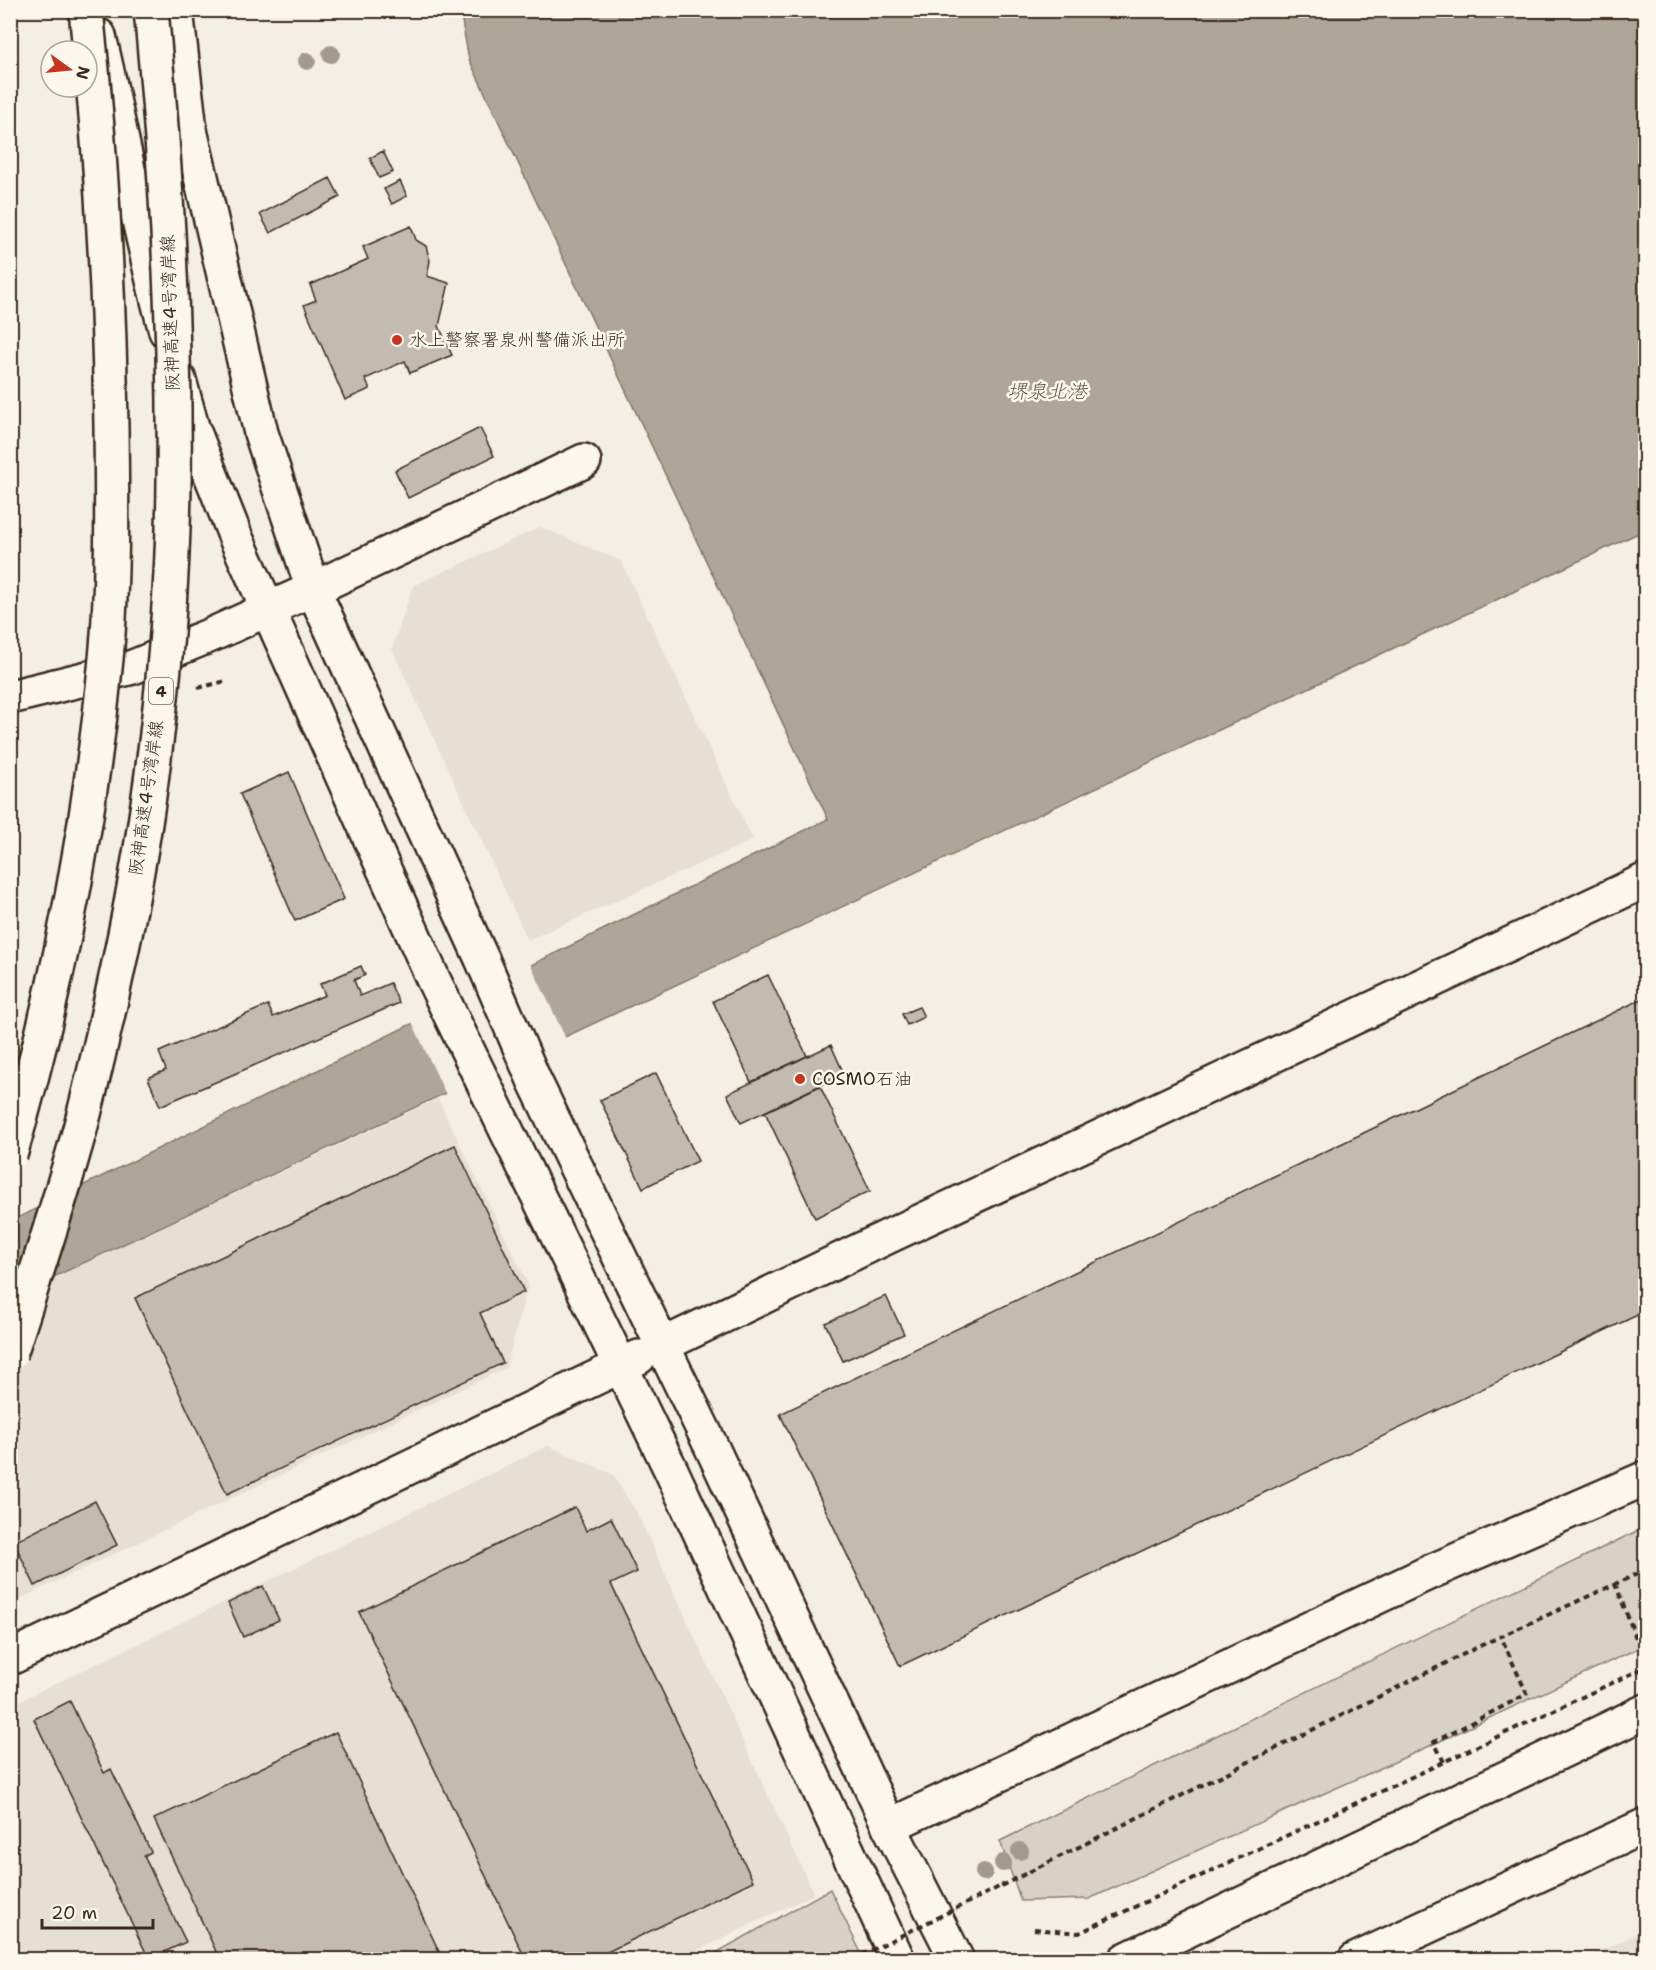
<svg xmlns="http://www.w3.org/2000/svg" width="1656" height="1970" font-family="'Shantell Sans','Klee One',sans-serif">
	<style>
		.built { fill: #e5dfd4 }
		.green { fill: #d8d1c6; stroke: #8a7e72; stroke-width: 1.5 }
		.water { fill: #afa69a; stroke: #817468; stroke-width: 1.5 }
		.pier { fill: #f3efe4 }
		.building { fill: #c3bbb0; stroke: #3b2a1e; stroke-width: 1.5 }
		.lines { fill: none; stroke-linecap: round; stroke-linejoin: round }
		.minor-casing { stroke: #3b2a1e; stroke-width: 38 }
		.tertiary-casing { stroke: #3b2a1e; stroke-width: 38 }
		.path { stroke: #3b2a1e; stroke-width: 4; stroke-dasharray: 6 4.5; stroke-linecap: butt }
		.minor { stroke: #fbf7ec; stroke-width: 33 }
		.tertiary { stroke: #fbf7ec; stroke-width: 33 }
		.motorway-bridge-casing { stroke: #3b2a1e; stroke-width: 38; stroke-linecap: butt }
		.path-bridge { stroke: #3b2a1e; stroke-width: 4; stroke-dasharray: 6 4.5; stroke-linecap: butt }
		.motorway-bridge { stroke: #fbf7ec; stroke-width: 33 }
		.tree { fill: #a39a8e }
		.poi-dot { fill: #c8321e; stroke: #fbf7ec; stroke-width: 2 }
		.labels { text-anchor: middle; stroke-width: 5; stroke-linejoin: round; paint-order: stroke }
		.shield { fill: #fbf7ec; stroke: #75685c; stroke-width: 1.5 }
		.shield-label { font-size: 16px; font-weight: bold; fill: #3b2a1e }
		.street-label { font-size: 18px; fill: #3b2a1e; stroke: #fbf7ec }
		.poi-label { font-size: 18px; fill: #3b2a1e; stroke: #fbf7ec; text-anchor: start }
		.water-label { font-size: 20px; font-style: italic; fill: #645549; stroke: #fbf7ec }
	</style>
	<rect width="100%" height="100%" fill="#f3efe4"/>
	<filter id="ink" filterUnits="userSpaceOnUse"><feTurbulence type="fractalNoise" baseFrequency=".0167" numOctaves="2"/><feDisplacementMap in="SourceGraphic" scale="12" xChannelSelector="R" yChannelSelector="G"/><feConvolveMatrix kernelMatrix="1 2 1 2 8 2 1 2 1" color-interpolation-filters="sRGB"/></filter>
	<g filter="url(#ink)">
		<path class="built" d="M540,527L621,561L753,840L528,940L392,649L413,586Z
			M438,1099L528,1284L506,1368L11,1603V1298Z
			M548,1446L612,1474L636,1511L814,1894L680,1959L11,1960V1705Z
			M1645,1930V1959H1583Z"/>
		<path class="green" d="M1645,1527V1645L1421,1750L1089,1899L1021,1901L1000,1841Z
			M830,1889L864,1959H705Z"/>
		<path class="water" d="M460,11H1645V530L11,1297V1221L828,819L469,59Z"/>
		<path class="pier" d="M530,963L567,1041L447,1097L412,1022Z"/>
		<path class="building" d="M383,151L393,172L379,178L370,158Z
			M330,178L340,197L270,233L260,214Z
			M400,181L407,196L392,204L384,189Z
			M411,226L416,240L426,246L430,261L427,276L449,283L439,326L452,355L410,373L405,361L365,379L370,389L345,400L304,305L316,300L310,285L368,259L363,247Z
			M480,428L494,456L408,498L395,470Z
			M289,772L344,899L295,921L240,794Z
			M361,966L365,975L354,980L360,996L390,983L399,1003L160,1106L148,1078L166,1070L159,1052L268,1005L273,1017L325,995L320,984Z
			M768,975L807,1056L751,1082L713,1001Z
			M1646,997V1311L900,1666L780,1414Z
			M919,1007L924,1017L907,1025L902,1014Z
			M831,1045L844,1074L741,1123L727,1094Z
			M656,1073L698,1161L643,1188L600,1100Z
			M820,1086L870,1191L815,1218L765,1112Z
			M455,1145L524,1292L480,1313L503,1363L227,1494L135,1298Z
			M886,1296L904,1334L843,1361L825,1323Z
			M95,1501L117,1545L35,1586L14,1542Z
			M575,1507L586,1531L611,1518L637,1572L611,1584L753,1881L591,1960H526L359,1612Z
			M263,1586L279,1620L243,1637L228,1603Z
			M70,1701L104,1773L111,1769L151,1852L144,1856L186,1942L149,1959L34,1719Z
			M336,1732L443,1960H220L154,1819Z"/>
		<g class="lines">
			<g class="minor-casing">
				<path id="minor" d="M313,589L584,461
					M663,1345L885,1238L1646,880
					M889,1826L1428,1573L1646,1478"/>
			</g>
			<g class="tertiary-casing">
				<path id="tertiary" d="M176,10L190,130L261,433L313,589L482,959L534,1080L713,1450L889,1826L957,1960
					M99,36C122,134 139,233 166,331
					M179,380L192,427L236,538L434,981L671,1470L898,1960
					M10,697L133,667L211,635L313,589
					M10,1658L639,1357
					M1125,1960L1646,1711
					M1355,1960L1646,1825"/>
			</g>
			<path class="path" d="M198,688L226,681
				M1615,1583L1637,1641L1646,1637
				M1444,1762L1434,1742L1527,1694L1501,1637
				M1001,1886L1482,1645L1646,1570
				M1034,1929L1079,1933L1646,1667"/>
			<use href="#minor" class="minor"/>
			<use href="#tertiary" class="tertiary"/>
			<g class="motorway-bridge-casing">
				<path id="motorway-bridge" d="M10,1155C57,993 90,827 106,659C113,583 112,504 111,427C109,288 101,149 86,10
					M10,1354C35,1276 62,1197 83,1118C109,1014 133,909 148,803C163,697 173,589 174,482C176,325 166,167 151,10"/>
			</g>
			<path class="path-bridge" d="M852,1960L1001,1886"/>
			<use href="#motorway-bridge" class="motorway-bridge"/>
		</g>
		<g class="tree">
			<circle cx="331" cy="54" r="9"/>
			<circle cx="307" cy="61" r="9"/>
			<circle cx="1020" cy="1851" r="9"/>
			<circle cx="1003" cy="1863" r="9"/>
			<circle cx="984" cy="1872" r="9"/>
		</g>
	</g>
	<g class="poi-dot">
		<circle cx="397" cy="340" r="6"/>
		<circle cx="800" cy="1079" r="6"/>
	</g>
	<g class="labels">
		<rect class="shield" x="149" y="678" width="24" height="26" rx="4.5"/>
		<g class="shield-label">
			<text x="161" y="697">4</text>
		</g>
		<g class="street-label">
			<text transform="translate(170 313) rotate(-92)" y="6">阪神高速4号湾岸線</text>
			<text transform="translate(146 798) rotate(-82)" y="6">阪神高速4号湾岸線</text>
		</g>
		<g class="poi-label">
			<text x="409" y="346">水上警察署泉州警備派出所</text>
			<text x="812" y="1085">COSMO石油</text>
		</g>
		<g class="water-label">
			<text x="1047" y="398">堺泉北港</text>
		</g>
	</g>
	<rect width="1656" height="1970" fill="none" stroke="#fbf7ec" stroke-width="36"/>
	<rect x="18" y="18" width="1620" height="1934" fill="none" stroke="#3b2a1e" stroke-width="2" filter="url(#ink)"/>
	<g transform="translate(69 69) rotate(105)"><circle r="28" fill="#fbf7ec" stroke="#aea59a" stroke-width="1.5"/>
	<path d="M0-4.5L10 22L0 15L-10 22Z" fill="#c8321e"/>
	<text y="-9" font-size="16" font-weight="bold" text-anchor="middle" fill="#3b2a1e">N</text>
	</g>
	<path d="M42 1919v9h111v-9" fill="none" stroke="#3b2a1e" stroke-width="3"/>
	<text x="51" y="1919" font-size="18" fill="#3b2a1e" stroke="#fbf7ec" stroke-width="4.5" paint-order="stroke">20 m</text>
</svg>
